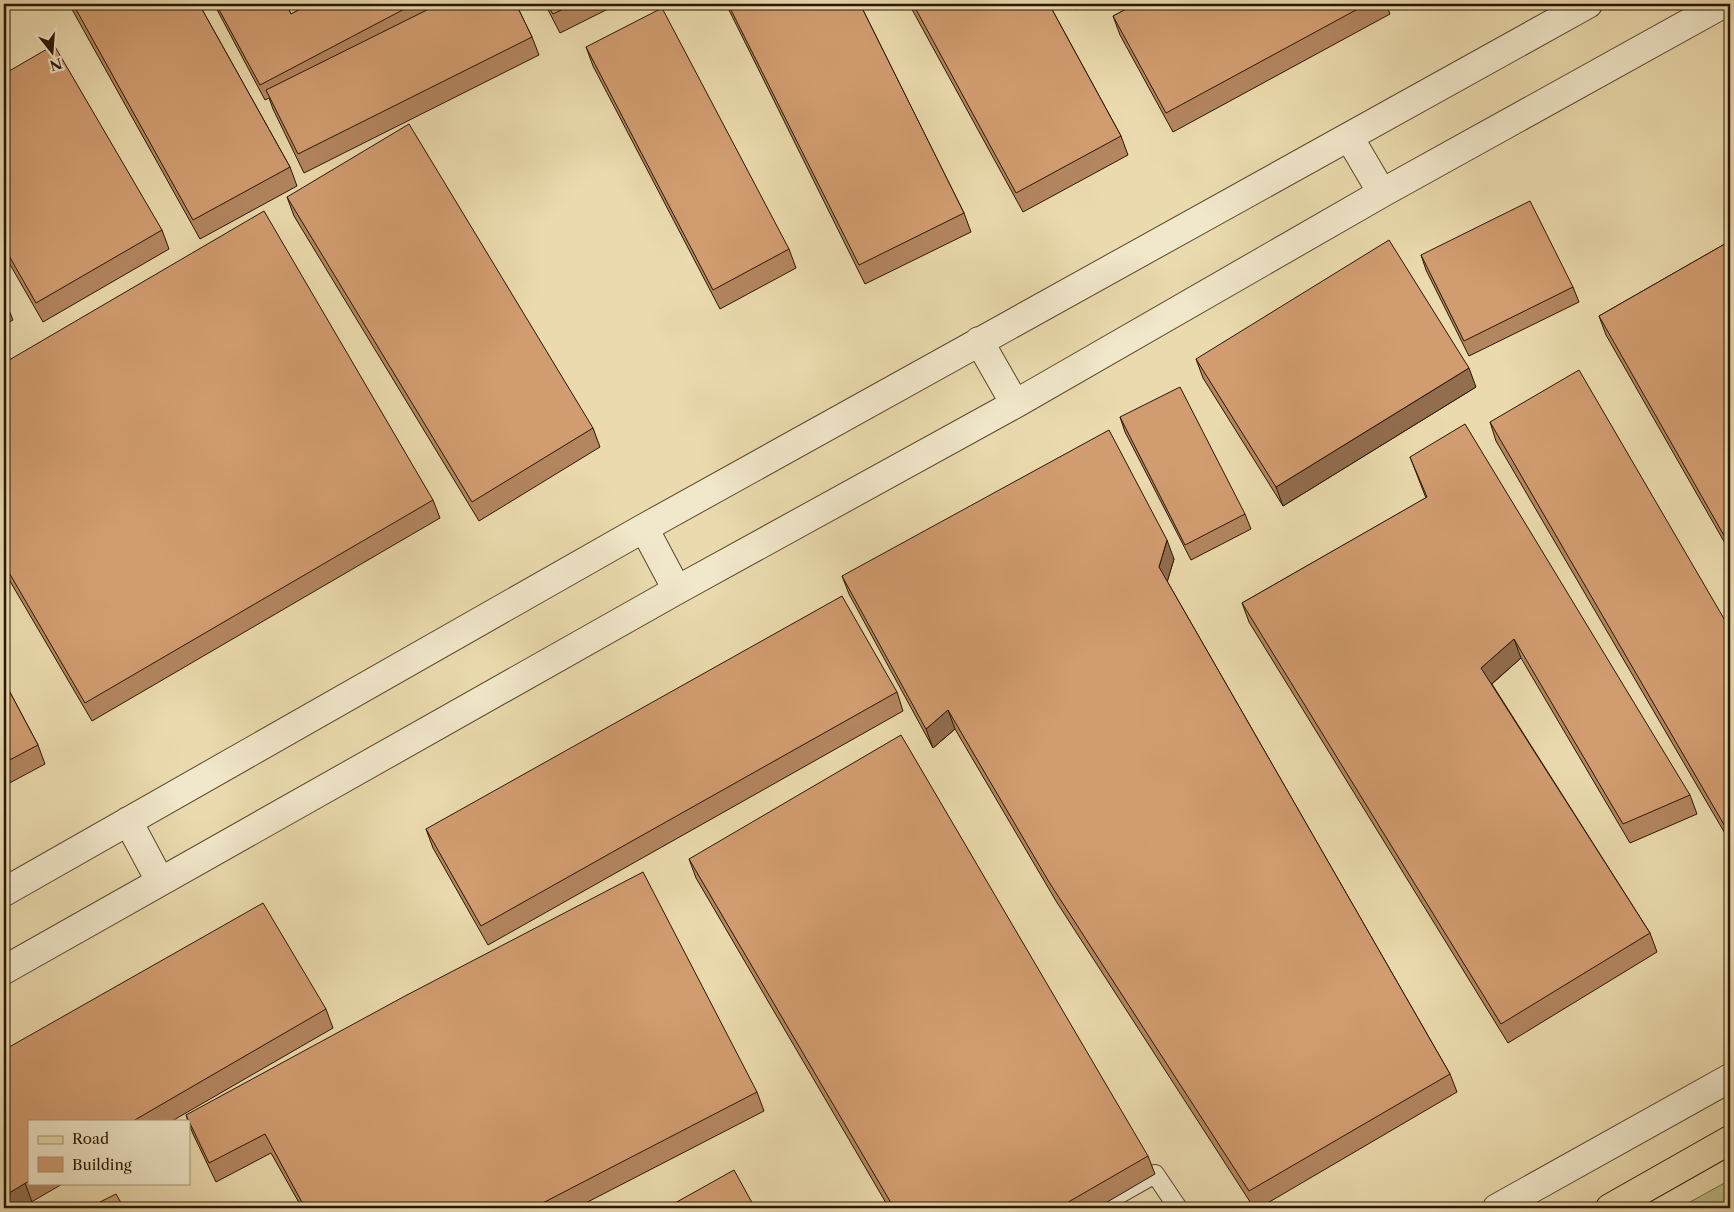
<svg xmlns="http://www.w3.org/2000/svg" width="1734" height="1212" font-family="'Libre Caslon Text',serif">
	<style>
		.green { fill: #bcbe86; stroke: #726a43 }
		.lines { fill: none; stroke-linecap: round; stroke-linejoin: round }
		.service-casing { stroke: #59482b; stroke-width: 20 }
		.minor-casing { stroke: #59482b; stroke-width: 30 }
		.tertiary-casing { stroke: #59482b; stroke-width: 30 }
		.primary-casing { stroke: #291700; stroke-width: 30 }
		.service { stroke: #f1e7ca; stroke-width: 18 }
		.minor { stroke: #f1e7ca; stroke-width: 28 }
		.tertiary { stroke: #f1e7ca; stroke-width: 28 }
		.primary { stroke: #eadaad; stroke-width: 28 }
		.wall { fill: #b48660; stroke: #291700 }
		.shaded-wall { fill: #926d4e; stroke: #291700 }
		.building { fill: #d19c70; stroke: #291700 }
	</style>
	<rect width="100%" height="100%" fill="#eadaad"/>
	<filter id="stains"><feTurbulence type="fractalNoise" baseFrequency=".004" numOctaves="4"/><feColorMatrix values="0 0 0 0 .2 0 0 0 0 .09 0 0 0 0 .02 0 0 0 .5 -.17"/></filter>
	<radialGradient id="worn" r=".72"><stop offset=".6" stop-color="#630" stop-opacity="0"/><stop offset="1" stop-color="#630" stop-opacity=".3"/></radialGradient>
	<path class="green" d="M1730,1180V1208H1679Z"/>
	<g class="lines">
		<g class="service-casing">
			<path id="service" d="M1095,1208L1155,1174L1178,1208"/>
		</g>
		<g class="minor-casing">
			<path id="minor" d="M1497,1208L1730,1078"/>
		</g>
		<g class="tertiary-casing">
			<path id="tertiary" d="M1349,137L1382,193
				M979,341L1015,404
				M644,528L677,590
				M128,821L160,881
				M4,892L644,528L1588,4
				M4,970L677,590L1015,404L1382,193L1723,4"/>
		</g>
		<g class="primary-casing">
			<path id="primary" d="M1610,1208L1730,1140"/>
		</g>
		<use href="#service" class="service"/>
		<use href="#minor" class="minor"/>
		<use href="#tertiary" class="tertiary"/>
		<use href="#primary" class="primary"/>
	</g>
	<path class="wall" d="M69,4H199L290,167L297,186L200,239Z
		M214,4H286L291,14L310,4H516L532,37L539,55L304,173L273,109L269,98L265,100Z
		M545,4H618L560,33Z
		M726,4H860L964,213L971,232L865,284Z
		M909,4H1049L1121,136L1128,155L1023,212Z
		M1073,4H1089L1076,10Z
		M1136,4H1386L1390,14L1173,132L1120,35L1113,16Z
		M586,47L789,249L796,268L720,309L593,66Z
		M4,74L162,230L169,249L43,322L4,254Z
		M287,197L593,428L600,447L479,521L294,216Z
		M1730,241V552L1606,335L1599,316Z
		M1421,255L1573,287L1579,302L1469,356L1426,270Z
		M4,298L13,320L4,325Z
		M1196,359L1476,387L1283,506L1203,378Z
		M4,363L433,500L440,518L92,721L4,571Z
		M1120,417L1245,514L1251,529L1191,560L1125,432Z
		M1490,422L1730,629V842L1496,441Z
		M1410,457L1690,795L1697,814L1630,843L1521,658L1492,684L1650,933L1657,952L1508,1043L1249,622L1242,603L1426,498Z
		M1174,559L1167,581L1450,1074L1457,1092L1259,1208H1254L1056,901L955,729L933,748L849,594L842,576Z
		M4,681L38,745L45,764L4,786Z
		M897,692L903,711L488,945L433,848L426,829Z
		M689,859L1148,1156L1155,1174L1097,1208H889L696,878Z
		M326,1009L333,1028L172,1121H29V1183H64L21,1208L4,1050Z
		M757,1092L764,1111L576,1208H302L271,1153L216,1182L193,1134L189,1124V1121H188L186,1115Z"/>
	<path class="shaded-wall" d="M1469,368L1476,387L1283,506L1276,487Z
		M1167,540L1174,559L1166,586L1159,567Z
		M1514,639L1521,658L1488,687L1481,668Z
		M948,710L955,729L933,748L926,729Z
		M25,1183L32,1202L21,1208H4V1196Z"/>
	<path class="building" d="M73,4H199L290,167L193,220Z
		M216,4H286L291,14L310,4H414L260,85Z
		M439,4H516L532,37L298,154L266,90Z
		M547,4H574L553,14Z
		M728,4H860L964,213L859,265Z
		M913,4H1049L1121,136L1016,193Z
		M1136,4H1367L1166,113L1113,16Z
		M662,8L789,249L713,290L586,47Z
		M54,45L162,230L36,303L4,247V74Z
		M409,124L593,428L472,502L287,197Z
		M1530,201L1573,287L1464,341L1421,255Z
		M264,211L433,500L85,703L4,564V363Z
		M1389,240L1469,368L1276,487L1196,359Z
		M1730,241V546L1599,316Z
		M1579,370L1730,629V835L1490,422Z
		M1180,387L1245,514L1185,545L1120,417Z
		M1465,424L1690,795L1623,824L1514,639L1481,668L1650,933L1501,1024L1242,603L1427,497L1410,457Z
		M1109,430L1167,540L1159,567L1450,1074L1249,1191L1049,882L948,710L926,729L842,576Z
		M842,596L897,692L481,926L426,829Z
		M4,681L38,745L4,763Z
		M901,735L1148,1156L1058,1208H894L689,859Z
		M643,872L757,1092L533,1208H305L265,1134L209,1163L186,1115L405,996Z
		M263,903L326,1009L133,1121H29V1181L4,1196V1050Z
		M734,1170L755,1208H666Z
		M116,1194L124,1208H88Z"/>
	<rect width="1734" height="1212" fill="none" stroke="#eadaad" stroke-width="20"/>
	<rect x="5" y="5" width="1724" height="1202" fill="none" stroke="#291700" stroke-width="2.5"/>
	<rect x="10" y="10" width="1714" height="1192" fill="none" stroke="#291700"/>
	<rect x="28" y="1120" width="162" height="65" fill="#f1e7ca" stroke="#a19479"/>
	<rect x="38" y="1136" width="25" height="8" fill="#eadaad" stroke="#a19479"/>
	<text x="72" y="1144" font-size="15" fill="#291700">Road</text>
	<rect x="38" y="1157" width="25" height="15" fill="#d19c70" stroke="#a19479"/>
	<text x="72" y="1170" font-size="15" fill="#291700">Building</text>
	<g transform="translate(52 52) rotate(163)" stroke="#f1e7ca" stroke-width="4" paint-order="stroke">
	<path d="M0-4L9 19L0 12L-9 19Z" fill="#291700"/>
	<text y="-8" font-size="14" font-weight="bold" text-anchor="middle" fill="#291700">N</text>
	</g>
	<rect width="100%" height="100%" filter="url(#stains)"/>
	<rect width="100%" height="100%" fill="url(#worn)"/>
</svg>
